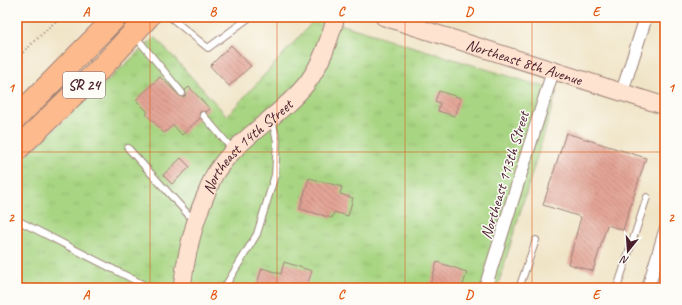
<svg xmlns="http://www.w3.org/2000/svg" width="682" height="305" font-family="Caveat,sans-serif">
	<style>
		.grass { fill: url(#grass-tufts); stroke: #797a56 }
		.building { fill: url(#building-back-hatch) }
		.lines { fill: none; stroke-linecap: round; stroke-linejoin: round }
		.lane-casing { stroke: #9d8278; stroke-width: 8 }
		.street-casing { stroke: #9d8278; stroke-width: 14 }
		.secondary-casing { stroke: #9d8278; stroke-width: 19 }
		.highway-casing { stroke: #9d8278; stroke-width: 24 }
		.path { stroke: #9d8278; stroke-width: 2.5; stroke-dasharray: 1 3; stroke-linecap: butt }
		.lane { stroke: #fff; stroke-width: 6 }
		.street { stroke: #fff; stroke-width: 12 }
		.secondary { stroke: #fee3d1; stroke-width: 17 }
		.highway { stroke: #fcba8d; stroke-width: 22 }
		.grid { fill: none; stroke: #e0560e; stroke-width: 1; stroke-opacity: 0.55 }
		.labels { text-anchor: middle; stroke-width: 3; stroke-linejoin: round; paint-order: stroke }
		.shield { fill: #fdfcf7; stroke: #806168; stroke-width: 1 }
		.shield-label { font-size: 15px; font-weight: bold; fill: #4a1f2b }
		.street-label { font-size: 16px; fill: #4a1f2b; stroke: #fdfcf7 }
		.neatline { fill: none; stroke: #e0560e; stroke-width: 1.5 }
		.grid-label { font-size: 13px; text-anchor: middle; font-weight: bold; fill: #e0560e }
	</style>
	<defs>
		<pattern id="grass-tufts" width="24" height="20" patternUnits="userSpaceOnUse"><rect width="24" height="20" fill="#a8d582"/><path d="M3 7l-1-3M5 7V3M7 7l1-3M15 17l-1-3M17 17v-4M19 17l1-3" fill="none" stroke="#92b670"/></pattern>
		<pattern id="building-back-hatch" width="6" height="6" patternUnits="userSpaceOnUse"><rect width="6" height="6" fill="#e3a495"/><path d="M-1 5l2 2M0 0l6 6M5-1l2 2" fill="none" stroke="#ba857a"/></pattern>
	</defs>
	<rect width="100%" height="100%" fill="#fdfcf7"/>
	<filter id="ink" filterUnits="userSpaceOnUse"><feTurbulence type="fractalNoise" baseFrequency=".025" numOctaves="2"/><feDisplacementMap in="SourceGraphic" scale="8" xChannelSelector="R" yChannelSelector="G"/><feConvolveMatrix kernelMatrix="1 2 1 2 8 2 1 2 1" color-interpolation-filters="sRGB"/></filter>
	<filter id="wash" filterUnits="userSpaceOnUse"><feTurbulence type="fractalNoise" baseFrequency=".012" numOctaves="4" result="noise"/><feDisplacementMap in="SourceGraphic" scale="16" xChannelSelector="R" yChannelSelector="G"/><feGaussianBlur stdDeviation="0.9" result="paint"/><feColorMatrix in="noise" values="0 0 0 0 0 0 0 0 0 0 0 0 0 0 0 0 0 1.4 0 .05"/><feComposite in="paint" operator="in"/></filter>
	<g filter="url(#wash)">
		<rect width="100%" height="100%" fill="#f0e4c6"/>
		<path class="grass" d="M317,17L557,91L497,288H17V164L155,37L227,116Z"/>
		<g id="blocks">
			<path class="building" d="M231,45L251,66L229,86L210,66Z
				M160,77L181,97L185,96V90L189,87L210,109L206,112H200V118L182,135L173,125L164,133L146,114L148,112L136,100Z
				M439,91L461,98L455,116L438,111L440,103L435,101Z
				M566,133L646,158L623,230L607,225L593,271L568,264L581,217L543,205Z
				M181,158L190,167L172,184L163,175Z
				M309,178L342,187L340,194L353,198L348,216L334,212L332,218L300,209Z
				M284,262L312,271L306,288H271L257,284L262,268L281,274Z
				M437,262L467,272L462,288H429Z"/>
		</g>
	</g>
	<g filter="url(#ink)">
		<use href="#blocks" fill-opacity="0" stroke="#9d8278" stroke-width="1"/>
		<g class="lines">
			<g class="lane-casing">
				<path id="lane" d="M170,17L208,48L250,17
					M136,37L182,93
					M203,115L233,150
					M128,148L194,221
					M17,220L150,288
					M224,288L257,234L275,175L277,141L272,120
					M519,288L536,240
					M617,288L647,197"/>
			</g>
			<g class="street-casing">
				<path id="street" d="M622,92L646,17
					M485,288L553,71
					M648,288L665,231"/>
			</g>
			<g class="secondary-casing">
				<g id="secondary">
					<path id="s1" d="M384,17L665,106"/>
					<path id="s2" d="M182,288C186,254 193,223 207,192C210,185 212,178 216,172C240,136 280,117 307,83C322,63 329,40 336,17"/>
				</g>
			</g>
			<g class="highway-casing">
				<path id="highway" d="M17,117L116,17
					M17,149L101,68L148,17"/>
			</g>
			<path class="path" d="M17,58L60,17"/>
			<use href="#lane" class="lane"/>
			<use href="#street" class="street"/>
			<use href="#secondary" class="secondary"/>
			<use href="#highway" class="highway"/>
		</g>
	</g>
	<path class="grid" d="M150,17V288M277,17V288M405,17V288M532,17V288M17,152H665"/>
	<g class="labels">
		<rect class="shield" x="63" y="72" width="42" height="26" rx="3"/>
		<g class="shield-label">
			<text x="84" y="90">SR 24</text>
		</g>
		<g class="street-label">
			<text dy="6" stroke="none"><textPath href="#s1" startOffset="147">Northeast 8th Avenue</textPath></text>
			<text dy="6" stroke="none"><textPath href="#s2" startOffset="161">Northeast 14th Street</textPath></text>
			<text transform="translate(504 175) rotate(-73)" y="6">Northeast 113th Street</text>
		</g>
	</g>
	<rect width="682" height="305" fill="none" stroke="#fdfcf7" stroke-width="44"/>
	<g transform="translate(628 251) rotate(197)" stroke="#fdfcf7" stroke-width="3" paint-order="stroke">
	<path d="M0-3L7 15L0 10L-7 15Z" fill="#4a1f2b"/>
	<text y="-6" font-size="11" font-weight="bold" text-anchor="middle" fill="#4a1f2b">N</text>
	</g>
	<rect x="22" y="22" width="638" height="261" class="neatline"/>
	<g class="grid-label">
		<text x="86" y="16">A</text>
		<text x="213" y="16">B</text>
		<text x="341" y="16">C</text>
		<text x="469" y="16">D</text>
		<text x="596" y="16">E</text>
		<text x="11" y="92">1</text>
		<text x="671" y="92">1</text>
		<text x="11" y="222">2</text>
		<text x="671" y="222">2</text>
		<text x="86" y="299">A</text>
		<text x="213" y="299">B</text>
		<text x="341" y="299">C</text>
		<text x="469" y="299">D</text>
		<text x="596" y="299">E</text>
	</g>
</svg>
